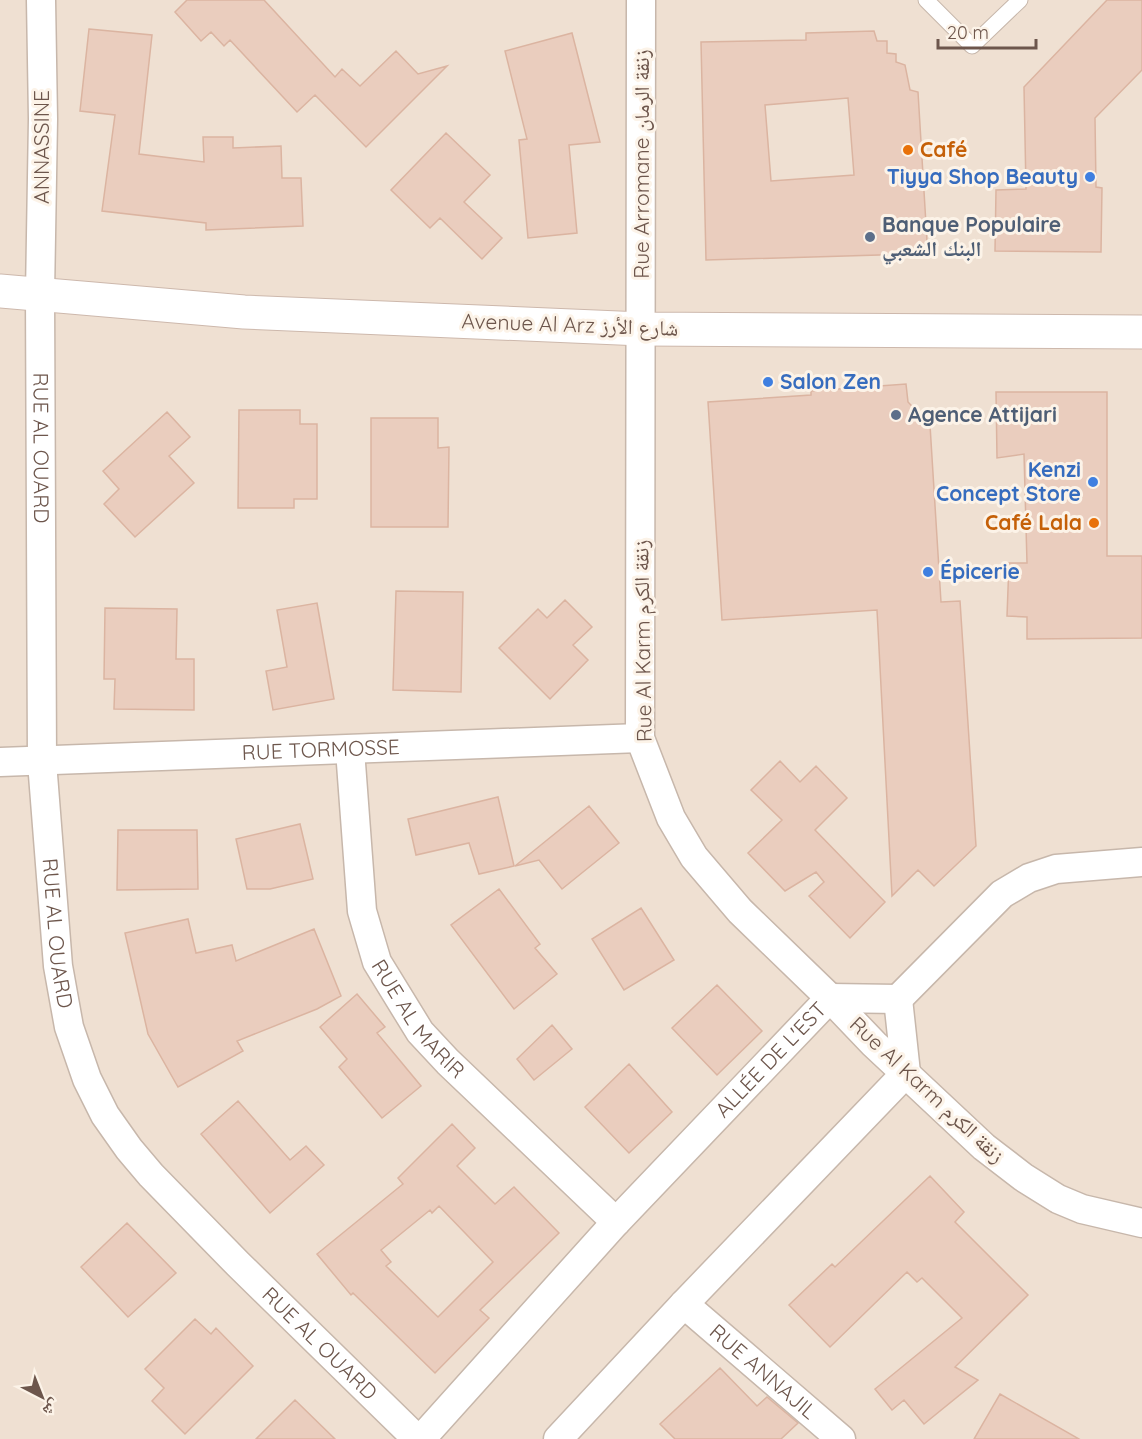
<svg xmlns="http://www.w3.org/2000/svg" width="1142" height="1439" font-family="Quicksand,'Noto Naskh Arabic',sans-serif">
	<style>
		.residential { fill: #efe0d2 }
		.building { fill: #eacdbe; stroke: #dbb4a1; stroke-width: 1.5; fill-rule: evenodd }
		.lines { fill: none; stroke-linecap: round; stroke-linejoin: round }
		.lane-casing { stroke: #c7b7ab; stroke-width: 17 }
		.street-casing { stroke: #c7b7ab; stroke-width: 31 }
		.secondary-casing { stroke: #cdb8ac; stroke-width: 35 }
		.lane { stroke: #fff; stroke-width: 15 }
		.street { stroke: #fff; stroke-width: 28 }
		.secondary { stroke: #fff; stroke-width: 33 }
		.food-dot { fill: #e8710a; stroke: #fcf3e8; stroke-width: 2 }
		.shop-dot { fill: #3f7fe0; stroke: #fcf3e8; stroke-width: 2 }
		.service-dot { fill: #5c6f8a; stroke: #fcf3e8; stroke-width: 2 }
		.labels { text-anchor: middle; stroke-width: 6; stroke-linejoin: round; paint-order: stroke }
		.street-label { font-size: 21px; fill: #6d564c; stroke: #fcf3e8 }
		.food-label { font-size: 21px; font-weight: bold; fill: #c56008; stroke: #fcf3e8; text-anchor: start }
		.shop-label { font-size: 21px; font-weight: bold; fill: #366cbe; stroke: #fcf3e8; text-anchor: end }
		.service-label { font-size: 21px; font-weight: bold; fill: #4e5e75; stroke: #fcf3e8; text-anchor: start }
	</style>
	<rect width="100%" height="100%" fill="#f9efe3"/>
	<path class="residential" d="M0,0H1142V1439H0Z"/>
	<path class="building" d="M187,0H264L335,77L342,69L360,86L396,51L418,74L447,66L366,147L315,95L297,112L230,40L224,46L211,32L201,41L175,12Z
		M1107,0H1142V70L1095,118L1096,187L1102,188L1101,252L995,251L996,190L1026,189L1024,87Z
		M89,29L152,35L139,154L204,162L203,137H233V148L281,146L282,178H301L303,226L206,230V223L102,211L115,115L80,111Z
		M874,31L877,41H887V53L896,54V62L905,65L910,90L918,92L927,241L925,251L913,254L706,260L701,42L806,40V33ZM848,98L854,175L771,181L765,105Z
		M572,33L600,142L569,145L577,233L528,238L519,140L527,139L505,51Z
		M446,133L490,175L464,202L502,238L482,259L440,218L430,228L391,190Z
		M906,384L908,402L930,425L941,602L960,601L976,846L934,886L918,870L892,896L877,610L722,620L708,402L811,395V391Z
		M996,392H1107V556H1142V638L1027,639V617L1007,616L1009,563H1027L1024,454L997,458Z
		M239,410H300V424H317V499H294V508H238Z
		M167,412L190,437L169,456L194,483L135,537L104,504L119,489L103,471Z
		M371,418H438V448L449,447L448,527H371Z
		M396,591L463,592L461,692L393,690Z
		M565,600L592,627L573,645L588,660L550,699L499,648L538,609L547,618Z
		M317,603L334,699L273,710L266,671L287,667L277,610Z
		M105,608L177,609L176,659H194V710L114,709L115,679H104Z
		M780,761L800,782L816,766L847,798L815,830L885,902L850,938L809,896L824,882L816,872L785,891L748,853L782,820L751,790Z
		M498,797L514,866L479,874L469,843L416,855L408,819Z
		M589,806L619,843L562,889L539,860L515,866Z
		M300,824L313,879L270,889H247L236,839Z
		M118,830H197L198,889L117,890Z
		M499,889L540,944L535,948L557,974L514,1009L451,925Z
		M641,908L674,960L624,990L592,939Z
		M188,919L196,953L232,945L236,961L314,929L341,996L317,1009L237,1041L243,1051L178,1087L148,1034L125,933Z
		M717,985L762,1031L717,1075L672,1028Z
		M357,994L385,1027L377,1033L421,1086L382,1118L339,1067L347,1059L320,1027Z
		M552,1025L572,1049L534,1080L517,1059Z
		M629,1064L672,1112L629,1153L585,1107Z
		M238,1101L290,1160L306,1146L324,1165L270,1213L201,1134Z
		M452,1124L475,1148L457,1166L495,1204L514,1187L559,1233L480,1310L489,1318L435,1373L353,1293L351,1295L317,1254L403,1184L398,1178ZM439,1206L493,1262L438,1317L386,1266L391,1262L381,1250L430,1210L432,1213Z
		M930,1176L964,1212L955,1222L1028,1295L955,1367L978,1380L924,1424L904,1400L892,1410L875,1389L962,1318L922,1278L917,1282L907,1272L830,1347L789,1305L832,1264L835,1267Z
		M127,1223L176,1273L128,1317L81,1267Z
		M195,1319L211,1334L216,1328L253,1366L185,1434L152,1401L164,1388L145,1369Z
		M720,1368L757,1406L767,1397L798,1423L781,1439H675L660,1424Z
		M1000,1394L1079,1439H974Z
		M295,1400L335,1439H256Z"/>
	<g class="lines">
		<g class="lane-casing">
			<path id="lane" d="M926,0L972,46L1020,0"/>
		</g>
		<g class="street-casing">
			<g id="street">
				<path id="s1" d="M41,0L43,119L40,294L42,762L58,966L69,1027L87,1079L105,1115L129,1149L151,1175L238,1264L417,1439"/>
				<path d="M641,0L640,738L671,818L694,857L740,911L830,998L874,1044L984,1147L1023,1177L1058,1199L1082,1209L1142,1223"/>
				<path id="s2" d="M350,750L362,911L377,962L420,1032L448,1062L616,1222"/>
				<path id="s3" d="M0,762L640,738"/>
				<path d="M898,999L1002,894L1029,878L1056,869L1142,862"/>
				<path id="s4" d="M684,1304L841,1439"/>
				<path id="s5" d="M421,1439L616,1222L830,998L898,999"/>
				<path d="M558,1439L684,1304L906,1073L898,999"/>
			</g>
		</g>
		<g class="secondary-casing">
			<path id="secondary" d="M0,291L244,312L642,329L1142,332"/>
		</g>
		<use href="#lane" class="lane"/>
		<use href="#street" class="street"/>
		<use href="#secondary" class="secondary"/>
	</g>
	<g class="food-dot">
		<circle cx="908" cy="150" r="6"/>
		<circle cx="1094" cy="523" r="6"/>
	</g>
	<g class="shop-dot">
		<circle cx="1090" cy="177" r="6"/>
		<circle cx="768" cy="382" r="6"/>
		<circle cx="1093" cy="482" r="6"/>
		<circle cx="928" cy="572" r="6"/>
	</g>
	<g class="service-dot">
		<circle cx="870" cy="237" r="6"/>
		<circle cx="896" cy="415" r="6"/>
	</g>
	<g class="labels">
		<g class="street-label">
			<text transform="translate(42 147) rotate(-90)" y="7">ANNASSINE</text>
			<text transform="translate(642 164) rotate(-90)" y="7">Rue Arromane زنقة الرمان</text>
			<text transform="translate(570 325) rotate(2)" y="7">Avenue Al Arz شارع الأرز</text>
			<text dy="7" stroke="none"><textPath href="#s1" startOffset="448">RUE AL OUARD</textPath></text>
			<text transform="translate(643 641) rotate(-91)" y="7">Rue Al Karm زنقة الكرم</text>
			<text dy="7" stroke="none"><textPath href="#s3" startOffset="321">RUE TORMOSSE</textPath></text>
			<text dy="7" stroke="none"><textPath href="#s1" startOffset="934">RUE AL OUARD</textPath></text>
			<text dy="7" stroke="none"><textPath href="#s2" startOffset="285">RUE AL MARIR</textPath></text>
			<text dy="7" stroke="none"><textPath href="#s5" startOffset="516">ALLÉE DE L'EST</textPath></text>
			<text transform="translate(927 1090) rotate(43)" y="7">Rue Al Karm زنقة الكرم</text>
			<text dy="7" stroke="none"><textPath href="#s1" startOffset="1438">RUE AL OUARD</textPath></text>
			<text dy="7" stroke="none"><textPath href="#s4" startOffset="104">RUE ANNAJIL</textPath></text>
		</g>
		<g class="food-label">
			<text x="920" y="157">Café</text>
			<text x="1082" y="530" text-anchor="end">Café Lala</text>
		</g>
		<g class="shop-label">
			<text x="1078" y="184">Tiyya Shop Beauty</text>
			<text x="780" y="389" text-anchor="start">Salon Zen</text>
			<text x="1081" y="477">Kenzi<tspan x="1081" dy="24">Concept Store</tspan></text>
			<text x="940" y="579" text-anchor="start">Épicerie</text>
		</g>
		<g class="service-label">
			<text x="882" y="232">Banque Populaire<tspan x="882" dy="24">البنك الشعبي</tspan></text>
			<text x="908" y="422">Agence Attijari</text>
		</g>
	</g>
	<g transform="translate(42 1397) rotate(138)" stroke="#fcf3e8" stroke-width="4.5" paint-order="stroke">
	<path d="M0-4.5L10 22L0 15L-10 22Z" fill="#6d564c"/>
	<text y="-9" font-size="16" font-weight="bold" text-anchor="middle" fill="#6d564c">ش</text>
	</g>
	<path d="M938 39v9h98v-9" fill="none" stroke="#6d564c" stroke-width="3"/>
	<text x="947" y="39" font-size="18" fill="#6d564c" stroke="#fcf3e8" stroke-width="4.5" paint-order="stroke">20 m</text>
</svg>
